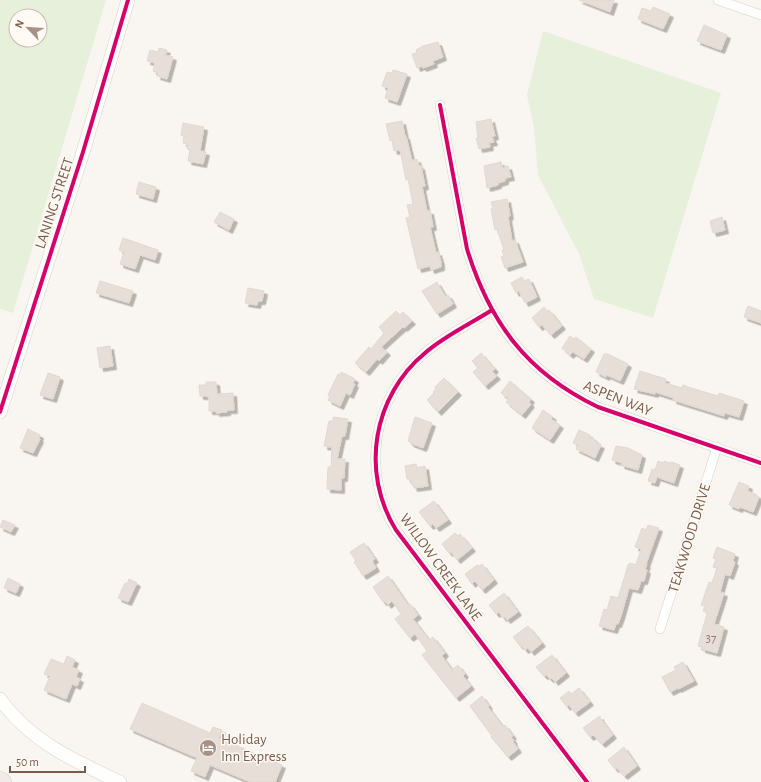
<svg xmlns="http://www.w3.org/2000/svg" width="761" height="782" font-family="'Alegreya Sans',sans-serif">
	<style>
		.green { fill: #e7f0db; fill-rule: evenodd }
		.building { fill: #e6ded7; stroke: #e2d8d2; filter: url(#shadow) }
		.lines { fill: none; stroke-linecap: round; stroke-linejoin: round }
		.street-casing { stroke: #d7d1cb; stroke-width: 10 }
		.secondary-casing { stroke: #d9d2cb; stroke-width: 14 }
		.highway-casing { stroke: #dad1cc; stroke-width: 18 }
		.street { stroke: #fefefd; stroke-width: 9 }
		.secondary { stroke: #fefefd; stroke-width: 13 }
		.highway { stroke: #f2eae7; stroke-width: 17 }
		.cycleway-casing { stroke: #fffaf3; stroke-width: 6 }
		.cycleway { stroke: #d6006c; stroke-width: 4 }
		.labels { text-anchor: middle; stroke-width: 3; stroke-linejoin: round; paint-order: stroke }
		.number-label { font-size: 13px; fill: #977e72 }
		.street-label { font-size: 15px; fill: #7a5c4d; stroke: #fffaf3 }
		.poi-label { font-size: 15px; fill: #7a5c4d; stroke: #fffaf3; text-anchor: start }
	</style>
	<defs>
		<filter id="shadow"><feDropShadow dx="3.5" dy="3.5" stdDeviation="0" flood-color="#0004"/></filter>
	</defs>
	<rect width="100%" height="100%" fill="#f9f5f0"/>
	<path class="green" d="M0,0H106L13,313L0,309ZM16,16H40V40H16Z
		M543,31L721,93L653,318L594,299L579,254L538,175L534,128L527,95Z"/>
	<path class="building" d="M579,0H614L610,12Z
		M653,7L670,14L663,29L638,19L642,8L651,11Z
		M704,25L727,35L721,50L697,41Z
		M438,42L443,57L433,61L434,64L423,68L422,66L417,68L412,54L417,53L416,50L423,46Z
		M159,48L167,50L165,55L173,57L167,79L157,76L158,73L153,71L155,63L147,61L150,50L158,52Z
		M393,70L407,74L397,102L385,98L388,88L382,86L387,72L392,73Z
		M491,119L495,136L492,137L494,142L489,143L490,147L479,149L476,138H478L476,122Z
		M402,121L405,136H406L412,161L417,159L419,166H421L425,186L422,187L427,211H430L433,227H430L436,253L438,252L441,262V267L431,270L430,266L418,269L406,218L410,217L407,205L413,204L408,179L406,180L400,150L394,151L392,140L390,141L386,124Z
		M183,123L204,127L200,151L206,152L203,164L188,161L190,150L187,149L188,144L183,143L184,136L181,135Z
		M501,162L502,168L508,166L511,177L505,178V181L498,183V185L487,188L484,166Z
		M139,182L156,187L153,199L136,194Z
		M507,199L510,216L508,217L512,241L515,240L523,262L505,268L501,257L504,256L502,250H504L497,229L495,230L491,209L493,208L491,202Z
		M220,212L234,219L229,230L214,222Z
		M722,217L725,230L713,233L710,221Z
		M123,238L158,250L155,260L140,255L135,269L120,264L124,252L119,250Z
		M522,277L524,281L529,279L537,297L525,303L519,291L516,293L511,283Z
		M100,281L133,291L129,303L96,293Z
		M437,282L445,296L448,295L453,304L437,314L422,291Z
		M248,288L264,291L262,301H258L257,305L245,303Z
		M748,306L761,311V323L744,317Z
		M544,307L547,311L549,310L562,326L551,335L542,325L539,327L532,318Z
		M396,311L400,315L403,312L412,321L404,328L403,327L381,347L387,352L379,361L377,359L366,372L355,363L369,347L371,349L384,333L379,327Z
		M570,336L574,339L576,337L591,349L584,359L573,352L570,355L562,348Z
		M110,346L113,366L100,368L97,348Z
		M481,353L495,369L492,371L497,376L485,386L473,372L478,368L472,361Z
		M604,354H608L628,364L620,381L607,375L606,377L596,372Z
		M640,371L666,379L665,383L682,388L683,385L688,387L718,396L719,393L744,401L739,417L725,413L724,416L673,400L674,398L655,392V394L634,389Z
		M341,372L355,379L353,383L355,384L350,395L346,393L340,406L328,400L330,396L328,395L338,374L340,375Z
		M48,373L60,377L53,399L40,395Z
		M444,378L458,392L438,412L427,400L434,393L433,392L436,389L435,387Z
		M510,381L531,399L529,402L531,404L522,415L506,402L509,399L501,393Z
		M206,382H216L217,394L233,393L234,410H227V412L216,413V411H209V397H207V396H200L199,385H206Z
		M543,410L553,417L551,419L560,425L550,440L532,428Z
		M333,417L348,419L345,436H342L337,459H345L344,478H341V490L327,489L328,467H331L332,447L324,446L329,421H333Z
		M415,417L432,423L423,448L410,443L411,442L408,441Z
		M28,429L40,435L39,439H40L33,453L20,448Z
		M579,430L590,435L589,437L597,441L596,443L601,445L595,458L576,449L578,445L573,443Z
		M616,446L628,448L642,455L638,470L621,465L622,463L612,460Z
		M658,461L664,463V461L670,463L671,462L680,465L674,483L657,477L655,483L648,481L652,469L655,470Z
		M416,464L417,468L425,466L428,486L414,488L413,485H412L410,479H407L405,466Z
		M739,482L749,486L748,491L757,495V496L759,497L753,512L740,507L739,509L729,505Z
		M434,501L448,520L436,528L433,524L430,526L419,512Z
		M3,520L15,525L11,532L0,527Z
		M648,525L659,528L646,564H647L645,569L647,570L644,581H641L638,590L629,588L621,616L618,624H616L614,630L599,626L604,609L607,610L611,596L618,598L628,565L630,563L636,565L641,549L635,547L642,528L646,530Z
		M455,533L458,536L460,534L472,548L457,560L451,552L449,553L442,544Z
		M364,543L375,559L372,561L376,568L363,576L354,562L356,561L350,552Z
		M717,547L735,554L733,561L735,562L730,576L725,574L720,592L724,593L714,624L724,627L717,653L702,649V647L698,646L707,613L703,611L705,606L701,605L709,582L712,583L717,568L713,567L716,559L713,558Z
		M482,564L494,580L482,590L475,581L472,584L465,574L477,565L479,566Z
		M388,576L408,605L410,604L418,615L413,619L429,640L433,637L445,653L442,656L452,670L458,665L465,674L463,676L471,686L456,698L422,655L427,651L415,634L410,638L395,619L401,614L392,601L388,605L385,601L383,602L373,587Z
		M8,578L20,584L16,593L4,588Z
		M129,579L137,583L128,602L118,598L125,583L127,584Z
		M504,593L518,612L507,620L505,617L503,618L499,612L496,614L489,605Z
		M528,626L542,643L531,652L528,648L525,650L521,645L520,646L513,637Z
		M552,655L566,673L555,682L552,678L550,679L546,675L544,676L536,667Z
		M67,656L75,660L72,667L79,670L76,677L80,679L77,686L72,684L66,699L44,690L50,676L44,674L51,659L64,664Z
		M683,662L694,681L678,689V688L670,692L662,677L676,670L674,667Z
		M579,688L590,702L575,713L569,705L567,707L560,698L569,691L571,694Z
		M482,696L489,706L488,707L503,727L505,725L513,736L511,737L514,741L513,742L518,749L508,757L491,737L492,736L470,706Z
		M142,703L210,733L213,727L222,730L219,738L282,765L275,782H250L210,765L205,777L191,771L197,758L130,729Z
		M600,716V718L613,735L602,744L593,735L590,737L583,728Z
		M624,747L637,766L624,776L617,768L615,769L608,760Z"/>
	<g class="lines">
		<g class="street-casing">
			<path id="street" d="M718,0L761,15
				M440,105L467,249C490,323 527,373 598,407L761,463
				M492,310C470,324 444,336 425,353C373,396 360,472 396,530L587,782
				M660,629L717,447"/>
		</g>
		<g class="secondary-casing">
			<path id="secondary" d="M0,412L83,152L128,0
				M0,699C30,741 74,761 120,782"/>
		</g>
		<g class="highway-casing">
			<path id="highway" d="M0,780L3,782"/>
		</g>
		<use href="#street" class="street"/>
		<use href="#secondary" class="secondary"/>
		<use href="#highway" class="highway"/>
		<g class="cycleway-casing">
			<path id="cycleway" d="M440,105L467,249C490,323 527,373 598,407L761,463
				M492,310C470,324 444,336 425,353C373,396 360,472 396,530L587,782
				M0,412L83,152L128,0"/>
		</g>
		<use href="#cycleway" class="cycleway"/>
	</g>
	<defs>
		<g id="hotel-disc" transform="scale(0.9)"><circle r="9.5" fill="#a69286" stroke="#fffaf3"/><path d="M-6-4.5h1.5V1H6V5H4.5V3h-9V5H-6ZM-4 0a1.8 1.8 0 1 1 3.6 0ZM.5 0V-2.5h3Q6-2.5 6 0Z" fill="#fff"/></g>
	</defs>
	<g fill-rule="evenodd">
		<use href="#hotel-disc" x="208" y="748"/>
	</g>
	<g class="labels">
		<g class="number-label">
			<text x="711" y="642">37</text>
		</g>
		<g class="street-label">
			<text transform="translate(54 203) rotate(-72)" y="5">LANING STREET</text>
			<text transform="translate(618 398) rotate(22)" y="5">ASPEN WAY</text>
			<text transform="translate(689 538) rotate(-73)" y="5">TEAKWOOD DRIVE</text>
			<text transform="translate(441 567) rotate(54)" y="5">WILLOW CREEK LANE</text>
		</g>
		<g class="poi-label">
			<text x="221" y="744">Holiday<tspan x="221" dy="17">Inn Express</tspan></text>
		</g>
	</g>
	<g transform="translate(28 28) rotate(295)"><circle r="19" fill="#fffaf3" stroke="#cabbb1"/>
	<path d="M0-3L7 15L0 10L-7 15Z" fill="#a69286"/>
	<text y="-6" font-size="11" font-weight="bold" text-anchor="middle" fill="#7a5c4d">N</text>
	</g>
	<path d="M10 766v6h75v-6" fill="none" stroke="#7a5c4d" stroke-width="2"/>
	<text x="16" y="766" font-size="12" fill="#7a5c4d" stroke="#fffaf3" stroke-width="3" paint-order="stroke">50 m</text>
</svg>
